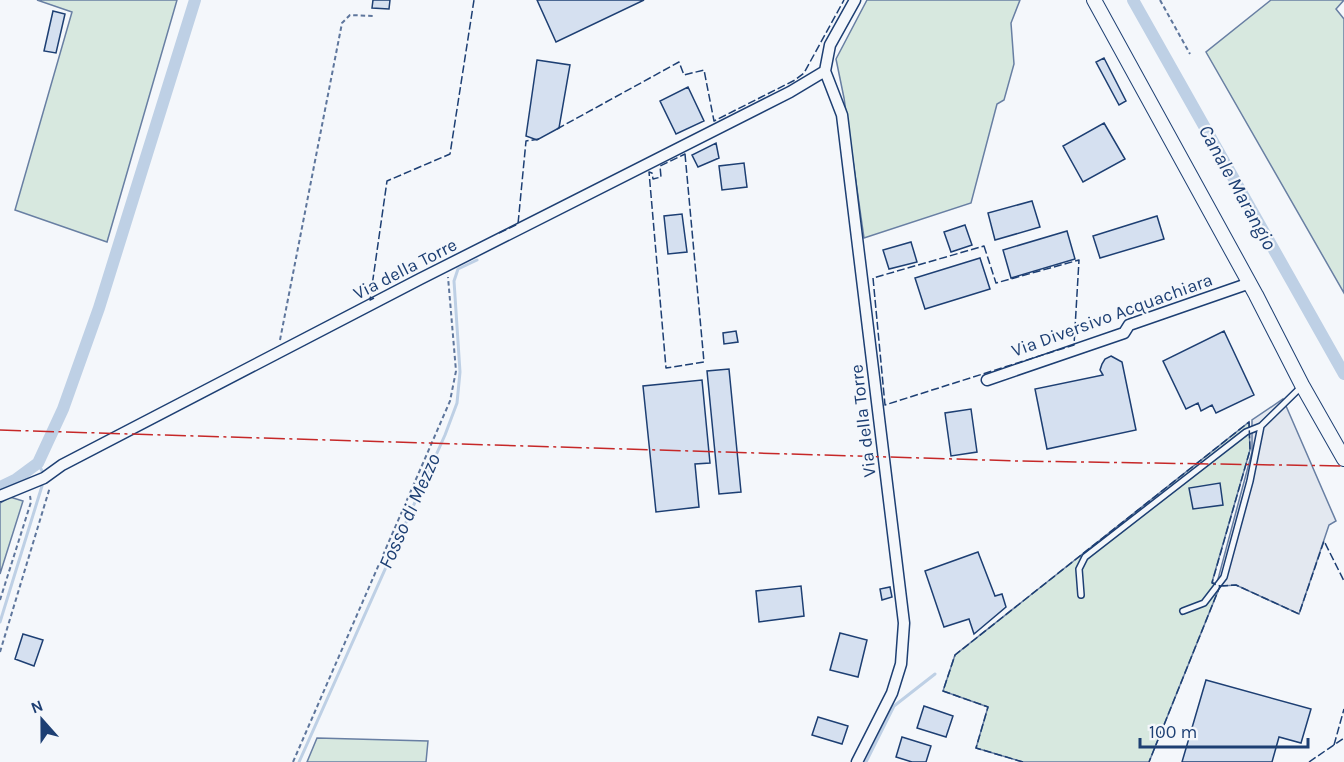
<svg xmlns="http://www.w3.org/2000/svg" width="1344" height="762" font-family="Karla,sans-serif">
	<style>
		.green { fill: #d7e8df; stroke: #687fa3; stroke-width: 1.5 }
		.parking { fill: #e3e8f0; stroke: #687fa3; stroke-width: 1.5 }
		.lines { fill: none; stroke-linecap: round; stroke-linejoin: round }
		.stream { stroke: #bed0e5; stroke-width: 3 }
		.canal { stroke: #bed0e5; stroke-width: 12 }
		.building { fill: #d5e0f0; stroke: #1d3f73; stroke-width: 1.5 }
		.lane-casing { stroke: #1d3f73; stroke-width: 8 }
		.street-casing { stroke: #1d3f73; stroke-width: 13 }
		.secondary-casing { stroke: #1d3f73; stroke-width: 16 }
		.path { stroke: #5e769c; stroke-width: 2; stroke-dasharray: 4.5 3; stroke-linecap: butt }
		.lane { stroke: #f4f7fb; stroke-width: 5 }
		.street { stroke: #f4f7fb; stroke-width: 10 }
		.secondary { stroke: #f4f7fb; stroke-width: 14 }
		.fence { stroke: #1d3f73; stroke-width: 1.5; stroke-dasharray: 8 3; stroke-linecap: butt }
		.power { stroke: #c62828; stroke-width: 1.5; stroke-dasharray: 21 4.5 3 4.5; stroke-linecap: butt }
		.labels { text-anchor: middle; stroke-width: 4.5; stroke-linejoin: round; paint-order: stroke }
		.street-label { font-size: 18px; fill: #1d3f73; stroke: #f4f7fb }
		.water-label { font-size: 20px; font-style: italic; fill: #1d3f73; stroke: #f4f7fb }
	</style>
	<rect width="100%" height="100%" fill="#f4f7fb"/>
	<path class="green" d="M37,0H177L107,242L15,210L72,12Z
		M867,0H1020L1011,23L1014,64L1004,100L997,104L971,203L864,238L844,98L836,59Z
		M1271,0H1344L1336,9L1344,19V293L1206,52Z
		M1249,422L1250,450L1212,582L1220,586L1149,762H1023L976,748L988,707L943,691L955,655Z
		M10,497L23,501L0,574V503Z
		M317,738L428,741L426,762H307Z"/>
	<path class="parking" d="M1283,399L1336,521L1329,525L1299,614L1236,585L1223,586L1218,579L1252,452V420Z"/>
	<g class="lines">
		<path class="stream" d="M38,463L42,471
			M0,622L42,486
			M299,762L445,435L457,403L460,372L454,281L458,269L477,260
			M866,762L894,706L935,674"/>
		<path class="canal" d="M1133,0L1344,374
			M0,487L15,480L38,463L63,409L99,308L195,0"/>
	</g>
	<path class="building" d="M373,0H390L389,9L372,8Z
		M537,0H644L556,42Z
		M53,11L65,14L56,53L44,51Z
		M1104,58L1126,101L1119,105L1096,62Z
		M537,60L570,65L559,128L537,140L526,136Z
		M688,87L704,121L676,134L660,101Z
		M1104,123L1125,159L1083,182L1063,146Z
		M716,143L719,158L698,167L692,155Z
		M744,163L747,187L722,190L719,166Z
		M1032,201L1040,227L995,240L988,213Z
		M682,214L687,252L668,254L664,216Z
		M1157,216L1164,239L1100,258L1093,236Z
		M965,225L972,245L951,252L944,232Z
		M1067,231L1075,259L1011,278L1003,250Z
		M911,242L917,262L889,269L883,250Z
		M980,258L990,289L925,309L915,278Z
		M736,331L738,342L724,344L723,333Z
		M1224,331L1254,395L1216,413L1212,405L1201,411L1198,403L1186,409L1163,361Z
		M1111,356L1122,362L1136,430L1047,449L1035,389L1103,375L1100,370L1102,364L1105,359Z
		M729,369L741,492L719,494L707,371Z
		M702,380L710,463L695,464L699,507L656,512L643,386Z
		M971,409L977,452L951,456L945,413Z
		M1220,483L1223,505L1193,509L1189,488Z
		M978,552L995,596L1002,594L1006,607L974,634L969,619L944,627L925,571Z
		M801,586L804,616L759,622L756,591Z
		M890,587L892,597L882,600L880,589Z
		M840,633L867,640L858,677L830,670Z
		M23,634L43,640L34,666L15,659Z
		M1206,680L1311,709L1301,743L1279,737L1272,762H1182Z
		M924,706L953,716L946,737L917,728Z
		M818,717L848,726L842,744L812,735Z
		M902,737L931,746L926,762H912L896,757Z"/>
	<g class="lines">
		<g class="lane-casing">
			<path id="lane" d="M1081,595L1079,569L1085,557L1246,432L1261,426
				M1183,611L1204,603L1224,577L1250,481L1261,426L1301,387"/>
		</g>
		<g class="street-casing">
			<path id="street" d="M825,71L842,115L904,623L901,664L892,693L857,762
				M987,380L1124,333L1129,325L1250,283
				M0,496L44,478L62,465L420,279L790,92L825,71L830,45L855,0"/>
		</g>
		<g class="secondary-casing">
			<path id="secondary" d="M1094,0L1256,295L1302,385L1344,459"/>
		</g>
		<path class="path" d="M1160,0L1190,54
			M280,340L342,23L350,15L374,16
			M0,600L31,502L30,496
			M0,652L50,487
			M293,762L450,401L456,371L448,277"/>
		<use href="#lane" class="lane"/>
		<use href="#street" class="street"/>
		<use href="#secondary" class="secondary"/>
		<path class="fence" d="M557,129L679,62L684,75L704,70L714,121L795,80L804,73L844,0
			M685,154L704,362L666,368L649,172L652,173L653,179L661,177L660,166Z
			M499,233L518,224L526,141L539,139
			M984,246L996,283L1079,260L1074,345L885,405L873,278Z
			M374,298L370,300L387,181L450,154L474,0
			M1220,586L1236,585L1299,614L1324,541L1344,581
			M1334,745L1344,709
			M1023,762L976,748L988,707L943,691L955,655L1249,422L1250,450L1212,583L1220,586L1149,762
			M1309,762L1344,738"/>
		<path class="power" d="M0,430L1019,461L1344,466"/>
	</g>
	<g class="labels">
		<g class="street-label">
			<text transform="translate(405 269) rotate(-27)" y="6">Via della Torre</text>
			<text transform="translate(1112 315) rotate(-20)" y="6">Via Diversivo Acquachiara</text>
			<text transform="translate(863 421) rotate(-97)" y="6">Via della Torre</text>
		</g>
		<g class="water-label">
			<text transform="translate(1238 187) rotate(61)" y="7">Canale Marangio</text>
			<text transform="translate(409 511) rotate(-66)" y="7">Fosso di Mezzo</text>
		</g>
	</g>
	<g transform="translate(42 720) rotate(339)" stroke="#f4f7fb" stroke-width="4.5" paint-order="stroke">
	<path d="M0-4.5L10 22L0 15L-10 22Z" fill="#1d3f73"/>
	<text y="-9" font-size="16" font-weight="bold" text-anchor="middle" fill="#1d3f73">N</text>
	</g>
	<path d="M1140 738v9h168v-9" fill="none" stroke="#1d3f73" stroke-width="3"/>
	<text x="1149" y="738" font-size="18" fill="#1d3f73" stroke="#f4f7fb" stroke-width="4.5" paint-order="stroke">100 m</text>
</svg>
